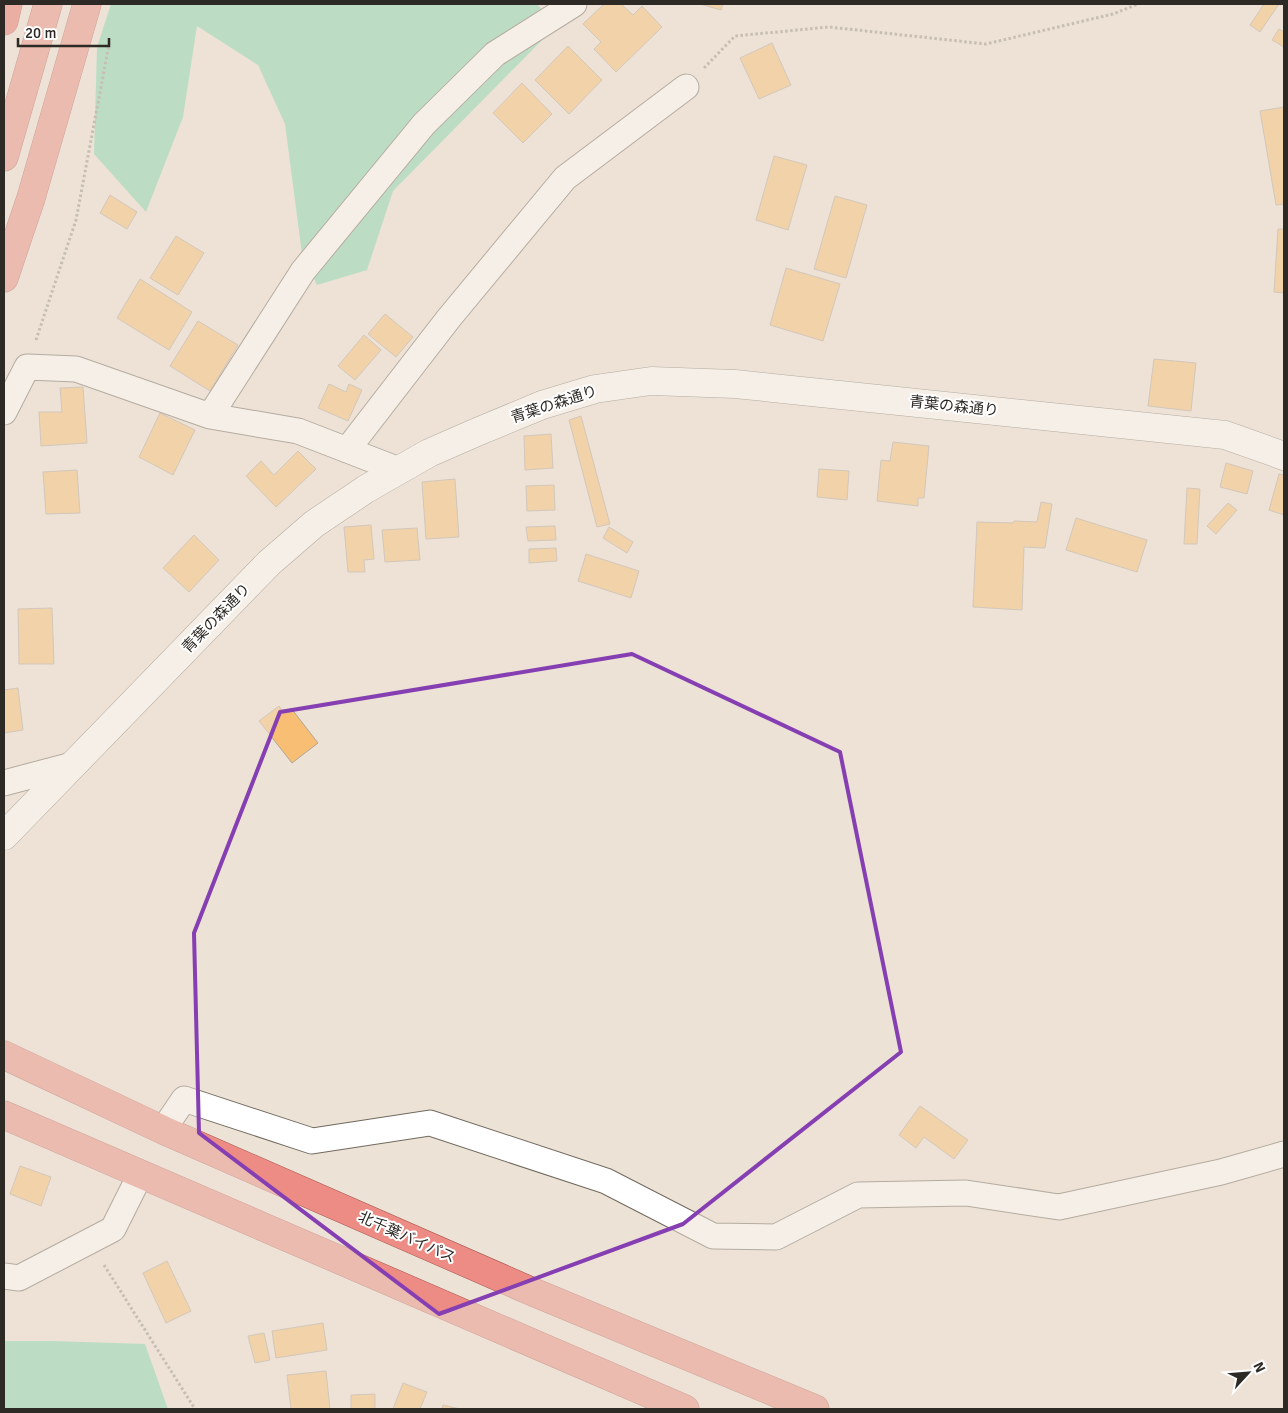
<svg xmlns="http://www.w3.org/2000/svg" width="1288" height="1413" font-family="Signika,'Noto Sans JP',sans-serif">
	<style>
		.green { fill: #81d8b0 }
		.building { fill: #f7be74; stroke: #b1a79c }
		.lines { fill: none; stroke-linecap: round; stroke-linejoin: round }
		.minor-casing { stroke: #726a5f; stroke-width: 27 }
		.tertiary-casing { stroke: #726a5f; stroke-width: 29 }
		.trunk-casing { stroke: #a6564f; stroke-width: 29 }
		.motorway-casing { stroke: #a6564f; stroke-width: 29 }
		.path { stroke: #9a928a; stroke-width: 3; stroke-dasharray: 2.5 2.5; stroke-linecap: butt }
		.minor { stroke: #fff; stroke-width: 25 }
		.tertiary { stroke: #fff; stroke-width: 28 }
		.trunk { stroke: #ec8c84; stroke-width: 28 }
		.motorway { stroke: #e76f66; stroke-width: 28 }
		.marked { fill: none; stroke: #853fb2; stroke-width: 4; stroke-linejoin: round }
		.labels { text-anchor: middle; stroke-width: 4; stroke-linejoin: round; paint-order: stroke }
		.street-label { font-size: 15px; fill: #2d2925; stroke: #fff }
	</style>
	<rect width="100%" height="100%" fill="#ede2d6"/>
	<path class="green" d="M111,4H537L556,26L393,191L367,270L317,285L302,254L285,124L258,65L197,26L183,117L146,212L94,154L97,47Z
		M4,1341H53L145,1344L168,1409H4Z"/>
	<path class="building" d="M604,4H621L633,15L642,6L662,27L616,72L594,49L601,42L583,24Z
		M700,4H723L721,10Z
		M1264,4H1279L1260,32L1250,25Z
		M1279,29L1284,32V47L1272,40Z
		M772,43L791,85L759,99L740,58Z
		M568,46L602,80L569,114L535,80Z
		M522,83L552,114L523,143L493,113Z
		M1284,107V204L1276,205L1260,111Z
		M774,156L807,165L788,230L756,220Z
		M110,195L137,212L127,229L100,213Z
		M835,196L867,205L846,278L814,269Z
		M1278,229H1284V293L1274,292Z
		M176,236L204,253L178,295L150,278Z
		M786,268L840,284L823,341L770,325Z
		M140,279L192,312L169,350L117,318Z
		M385,314L413,337L396,357L368,334Z
		M198,321L238,345L210,391L170,366Z
		M364,335L381,350L355,380L338,366Z
		M1154,359L1196,363L1191,411L1148,406Z
		M329,384L346,392L349,384L362,390L348,421L318,408Z
		M83,387L87,443L41,446L39,412H62L60,388Z
		M160,413L195,430L173,475L139,457Z
		M581,416L610,524L597,527L569,420Z
		M551,434L553,468L525,470L524,436Z
		M893,442L929,446L924,498H918V506L877,501L881,460L890,461Z
		M298,451L316,469L276,507L246,476L261,461L274,475Z
		M1226,463L1253,471L1247,494L1220,487Z
		M819,469L849,471L847,500L817,497Z
		M77,470L80,513L46,514L43,472Z
		M1279,474L1284,475V515L1269,510Z
		M455,479L459,537L426,539L422,482Z
		M554,485L555,510L527,511L526,486Z
		M1187,488L1200,489L1197,544H1184Z
		M1041,502L1052,504L1045,548L1024,547L1022,610L973,607L977,522L1013,523L1014,521L1037,522Z
		M1228,503L1237,510L1216,534L1207,526Z
		M1076,518L1147,540L1137,572L1066,550Z
		M371,525L374,559L364,560L365,572H348L344,527Z
		M555,526L556,540L528,541L526,527Z
		M609,527L633,542L627,553L603,538Z
		M417,528L420,560L385,562L382,530Z
		M194,535L219,560L189,592L163,568Z
		M556,548L557,561L529,563V549Z
		M586,554L639,571L631,598L578,581Z
		M52,608L54,664H19L18,609Z
		M18,688L23,730L4,733V690Z
		M279,706L284,713L291,708L318,743L292,763L259,721Z
		M920,1106L968,1140L954,1159L924,1137L916,1148L899,1135Z
		M20,1166L51,1177L41,1206L10,1194Z
		M167,1261L191,1311L166,1323L143,1273Z
		M323,1323L327,1350L276,1358L272,1331Z
		M264,1333L270,1360L255,1363L248,1336Z
		M326,1371L330,1409H291L287,1375Z
		M403,1383L427,1392L420,1409H393Z
		M375,1394V1409H351V1395Z
		M443,1405L460,1409H442Z"/>
	<g class="lines">
		<g class="minor-casing">
			<path id="minor" d="M4,412L27,367L76,369L210,416L298,431L399,470
				M210,416L303,271L424,124L495,54L574,4
				M347,450L449,318L565,178L686,87
				M4,783L72,765
				M163,1130L184,1099L312,1141L430,1123L606,1181L713,1236L776,1237L858,1195L966,1193L1059,1207L1221,1172L1284,1154
				M4,1276L19,1278L113,1229L140,1175"/>
		</g>
		<g class="tertiary-casing">
			<path id="tertiary" d="M4,836L269,563L314,524L366,489L429,453L477,432L542,405L595,389L651,381L735,384L1225,435L1284,456"/>
		</g>
		<g class="trunk-casing">
			<path id="trunk" d="M4,157L48,4
				M4,278L31,198L87,4
				M4,1055L163,1130L533,1292L815,1409
				M4,1115L685,1409"/>
		</g>
		<g class="motorway-casing">
			<path id="motorway" d="M4,21L8,4"/>
		</g>
		<path class="path" d="M704,68L735,36L829,27L986,44L1113,14L1138,4
			M36,340L76,220L110,39
			M104,1265L195,1409"/>
		<use href="#minor" class="minor"/>
		<use href="#tertiary" class="tertiary"/>
		<use href="#trunk" class="trunk"/>
		<use href="#motorway" class="motorway"/>
	</g>
	<path d="M0 0H1288V1413H0ZM632,654L840,752L901,1052L683,1224L439,1314L199,1133L194,933L280,712Z" fill="#ede2d6" fill-opacity=".55" fill-rule="evenodd"/>
	<path class="marked" d="M632,654L840,752L901,1052L683,1224L439,1314L199,1133L194,933L280,712Z"/>
	<g class="labels">
		<g class="street-label">
			<text transform="translate(554 404) rotate(-18)" y="5">青葉の森通り</text>
			<text transform="translate(954 406) rotate(6)" y="5">青葉の森通り</text>
			<text transform="translate(216 618) rotate(-46)" y="5">青葉の森通り</text>
			<text transform="translate(407 1237) rotate(24)" y="5">北千葉バイパス</text>
		</g>
	</g>
	<rect width="1288" height="1413" fill="none" stroke="#2d2925" stroke-width="10"/>
	<g transform="translate(1248 1373) rotate(64)" stroke="#ffffff" stroke-width="4" paint-order="stroke">
	<path d="M0-4L9 19L0 12L-9 19Z" fill="#2d2925"/>
	<text y="-8" font-size="14" font-weight="bold" text-anchor="middle" fill="#2d2925">N</text>
	</g>
	<path d="M18 38v8h91v-8" fill="none" stroke="#2d2925" stroke-width="2.5"/>
	<text x="25" y="38" font-size="15" fill="#2d2925" stroke="#ffffff" stroke-width="4" paint-order="stroke">20 m</text>
</svg>
